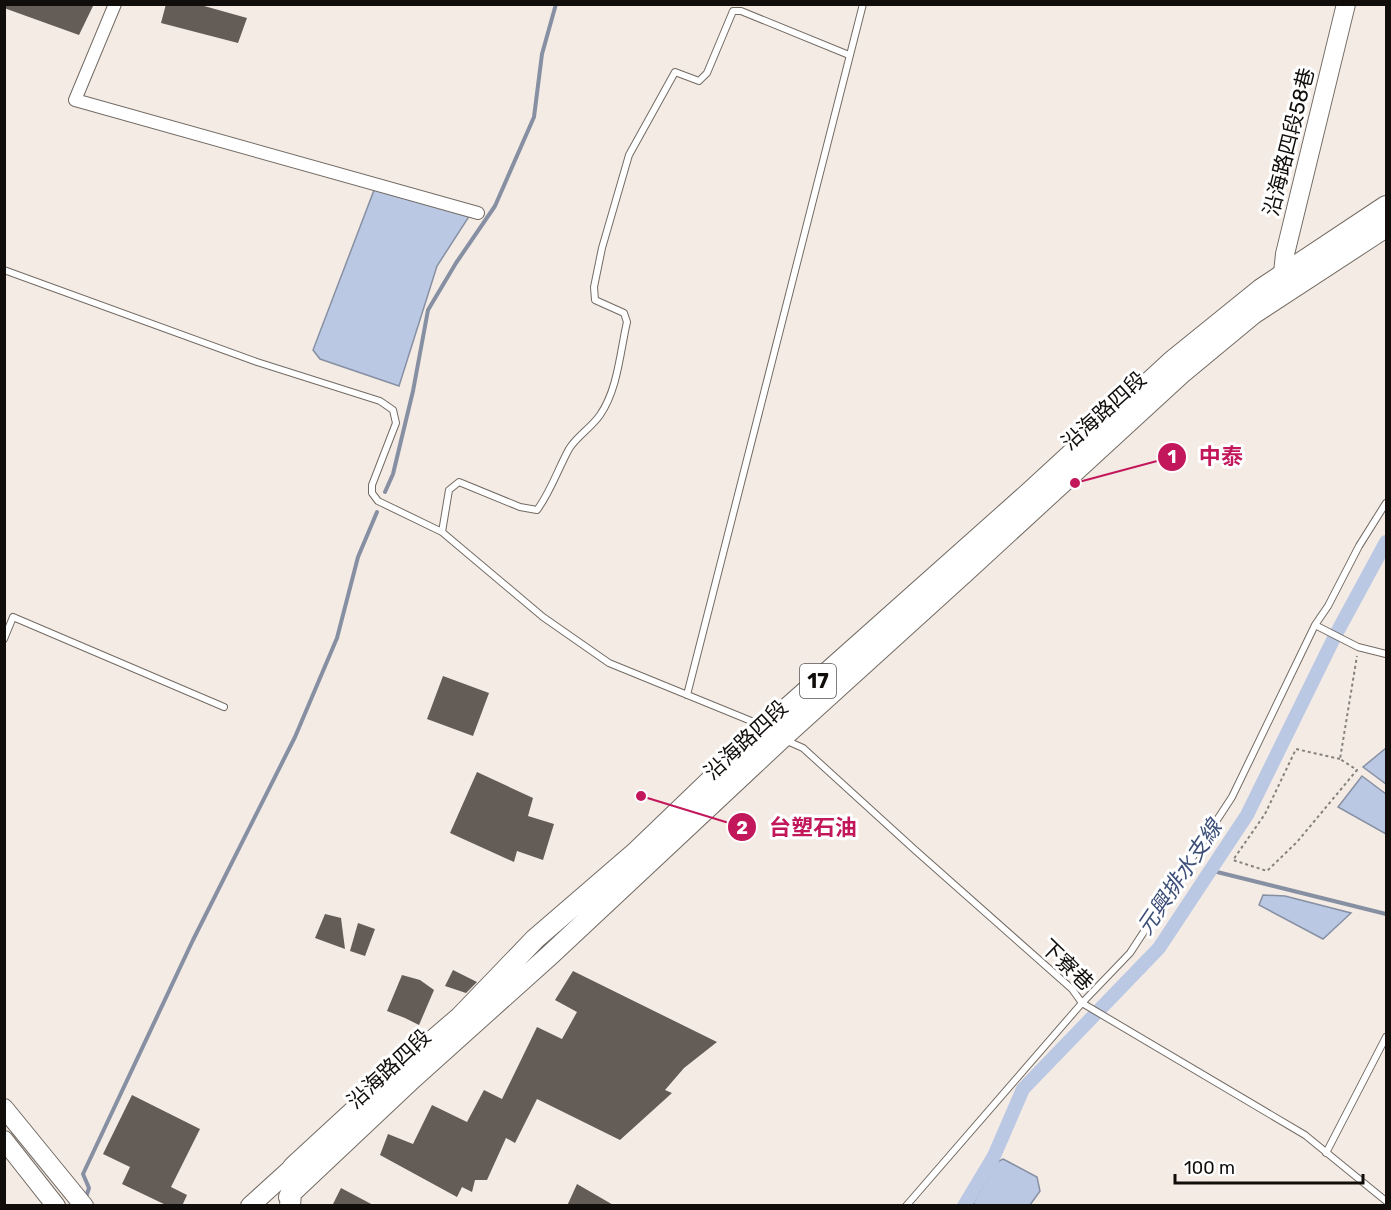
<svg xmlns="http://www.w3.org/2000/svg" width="1391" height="1210" font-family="Rubik,'Noto Sans TC',sans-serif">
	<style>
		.water { fill: #bac8e4; stroke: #8790a3; stroke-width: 1.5 }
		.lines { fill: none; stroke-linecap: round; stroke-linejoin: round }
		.stream { stroke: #8790a3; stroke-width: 4 }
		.canal { stroke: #bac8e4; stroke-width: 14 }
		.building { fill: #645c56 }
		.lane-casing { stroke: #726b64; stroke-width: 8 }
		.street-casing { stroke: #726b64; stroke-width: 14 }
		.secondary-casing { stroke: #726b64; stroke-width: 20 }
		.primary-casing { stroke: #726b64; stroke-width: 22 }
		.path { stroke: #87817c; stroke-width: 2; stroke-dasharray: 3 3; stroke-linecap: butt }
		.lane { stroke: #fff; stroke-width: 6 }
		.street { stroke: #fff; stroke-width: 12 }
		.secondary { stroke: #fff; stroke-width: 18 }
		.primary { stroke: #fff; stroke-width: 20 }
		.labels { text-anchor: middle; stroke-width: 6; stroke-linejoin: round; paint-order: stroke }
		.shield { fill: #fff; stroke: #585654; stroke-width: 1.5 }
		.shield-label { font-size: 20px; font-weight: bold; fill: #100d0b }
		.street-label { font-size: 21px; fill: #100d0b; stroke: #fff }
		.water-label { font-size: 22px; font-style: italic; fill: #3d4f78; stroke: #fff }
		.leader { fill: none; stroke: #c2185b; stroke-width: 2 }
		.callout-dot { fill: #c2185b; stroke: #fff; stroke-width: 2 }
		.mark-label { font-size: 18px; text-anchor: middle; font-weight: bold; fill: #fff }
		.callout-label { font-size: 22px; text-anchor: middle; font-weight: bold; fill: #c2185b; stroke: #fff; stroke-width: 6; stroke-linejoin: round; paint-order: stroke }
	</style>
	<rect width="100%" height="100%" fill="#f4ebe4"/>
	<path class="water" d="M376,185L470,215L437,266L399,386L320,359L313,350Z
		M1386,748V747V784L1363,767Z
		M1362,776L1386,794V834L1338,807Z
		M1263,895L1285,896L1351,913L1323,939L1259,905Z
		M1003,1159L1037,1177L1040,1191L1030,1205L977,1206L973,1203L997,1162Z"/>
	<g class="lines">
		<path class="stream" d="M385,492L393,474L413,391L428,310L456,263L495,206L534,117L542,54L556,4
			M1209,870L1386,914
			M86,1197L89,1188L83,1174L193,940L295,737L337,638L358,557L377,512"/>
		<path class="canal" d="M964,1206L994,1156L1023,1089L1159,948L1247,815L1335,636L1386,542"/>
	</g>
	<path class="building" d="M4,4H94L79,35L4,8Z
		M166,4H197L247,18L238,43L161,23Z
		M443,676L489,693L473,736L427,719Z
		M477,772L533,798L528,816L554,824L543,860L517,851L514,862L450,833Z
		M325,914L341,918L345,949L315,938Z
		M358,923L375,929L365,956L350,951Z
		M453,970L477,982L466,993L445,986Z
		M573,971L717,1042L684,1068L665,1090L672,1093L620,1140L537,1099L515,1143L506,1138L487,1180H475L472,1192L462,1187L457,1197L380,1155L388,1134L413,1144L432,1105L467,1122L484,1090L502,1099L537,1027L562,1039L577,1012L555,1000Z
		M402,975L420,980L434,990L419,1025L405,1018L387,1011Z
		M132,1095L200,1129L171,1187L187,1195L182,1206H168L122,1184L130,1167L103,1154Z
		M577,1184L615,1206H567Z
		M341,1188L375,1206H332Z"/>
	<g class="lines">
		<g class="lane-casing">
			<path id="lane" d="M4,270L257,362L380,401L393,410L396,423L372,485V493L378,501L442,532L543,617L609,663L761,725
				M442,532L449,490L459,482L520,507L537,510C550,493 558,469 569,449C577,436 591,428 600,415C618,389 620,352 627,322L624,313L595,300L594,287L602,248L629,155L675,72L699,81L707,73L733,11H741L849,55
				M1315,625L1358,647L1386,654
				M4,639L13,617L224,707
				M687,695L863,4
				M785,740L803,748L915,850L1072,989L1082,1003L1305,1135L1386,1201
				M1326,1153L1386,1037
				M906,1206L1082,1003L1130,953L1232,797L1315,625L1328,606L1359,546L1386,503"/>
		</g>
		<g class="street-casing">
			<path id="street" d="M115,4L75,100L478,213"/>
		</g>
		<g class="secondary-casing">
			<path id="secondary" d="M1288,285L1283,273L1285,254L1346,4
				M4,1108L84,1206
				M4,1140L56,1206
				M250,1206L293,1167"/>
		</g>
		<g class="primary-casing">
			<path id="primary" d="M289,1197L292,1192L413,1078L550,955L781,739L965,572L1183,372L1253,314L1386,227
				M290,1206L293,1167L396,1072L460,1017L535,939L637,851L766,727L1031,491L1172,361L1261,289L1386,206"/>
		</g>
		<path class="path" d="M1340,759L1296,749L1265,814L1233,860L1267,871L1297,842L1357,770L1340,759L1357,656"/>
		<use href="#lane" class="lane"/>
		<use href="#street" class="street"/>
		<use href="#secondary" class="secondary"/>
		<use href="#primary" class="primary"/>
	</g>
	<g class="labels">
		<rect class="shield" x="800" y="664" width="36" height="34" rx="4.5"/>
		<g class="shield-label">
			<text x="818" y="688">17</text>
		</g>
		<g class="street-label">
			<text transform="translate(1289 142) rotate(-76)" y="7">沿海路四段58巷</text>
			<text transform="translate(1104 411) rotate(-42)" y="7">沿海路四段</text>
			<text transform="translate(746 740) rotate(-43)" y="7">沿海路四段</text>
			<text transform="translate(1067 965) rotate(44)" y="7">下寮巷</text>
			<text transform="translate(389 1069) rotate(-43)" y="7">沿海路四段</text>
		</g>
		<g class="water-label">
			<text transform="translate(1179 877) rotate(-56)" y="8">元興排水支線</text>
		</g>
	</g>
	<path class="leader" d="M1075 483L1172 457M641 796L742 827"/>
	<g class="callout-dot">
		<circle cx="1075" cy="483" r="6"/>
		<circle cx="641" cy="796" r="6"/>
		<circle cx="1172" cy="457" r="15"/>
		<circle cx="742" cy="827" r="15"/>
	</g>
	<g class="mark-label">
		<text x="1172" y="463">1</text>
		<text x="742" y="834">2</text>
	</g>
	<g class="callout-label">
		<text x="1221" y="464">中泰</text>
		<text x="813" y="835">台塑石油</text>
	</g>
	<rect width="1391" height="1210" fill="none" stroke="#100d0b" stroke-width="12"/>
	<path d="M1175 1174v9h188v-9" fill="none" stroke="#100d0b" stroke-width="3"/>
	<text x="1184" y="1174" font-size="18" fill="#100d0b" stroke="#ffffff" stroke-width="4.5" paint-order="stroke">100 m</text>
</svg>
